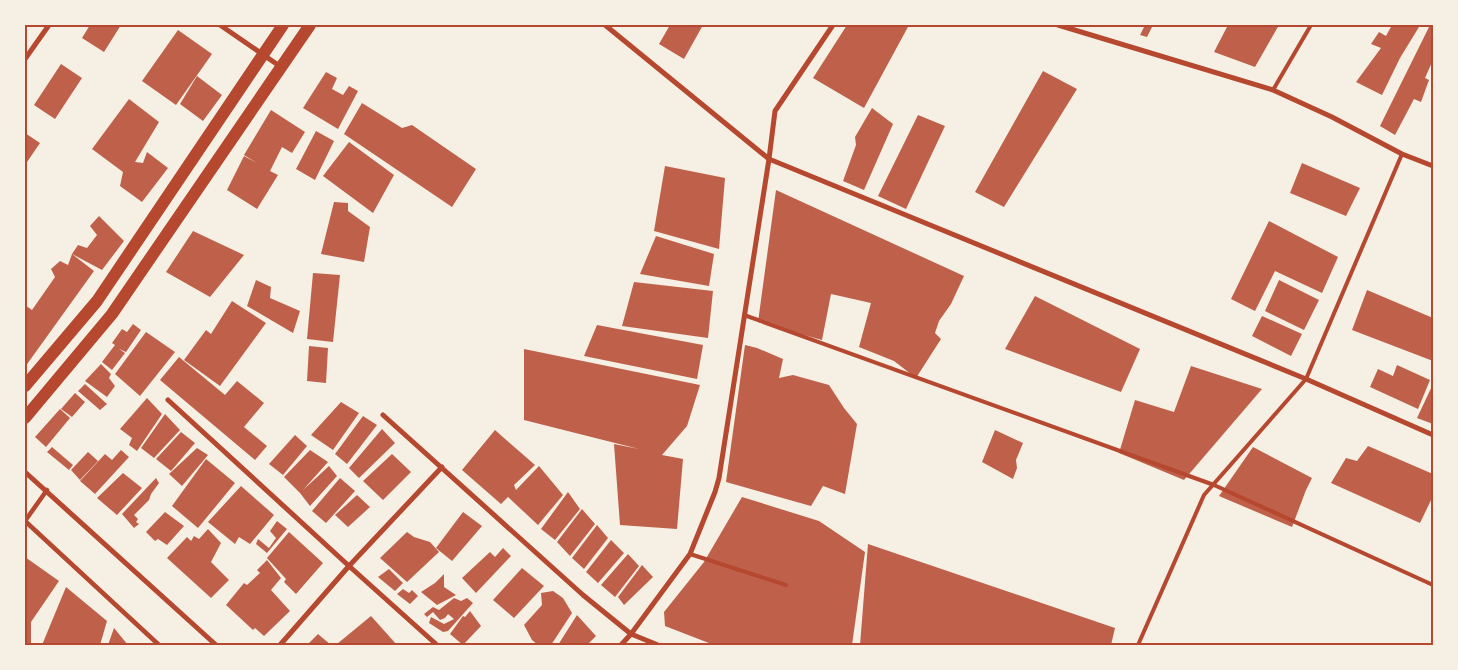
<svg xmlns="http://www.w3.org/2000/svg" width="1458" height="670" font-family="'Source Serif 4',serif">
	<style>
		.building { fill: #bf614a }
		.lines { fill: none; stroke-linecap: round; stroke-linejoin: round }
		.service { stroke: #b5482f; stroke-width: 4 }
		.pedestrian { stroke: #b5482f; stroke-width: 4.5 }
		.minor { stroke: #b5482f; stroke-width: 5 }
		.primary { stroke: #b5482f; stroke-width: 12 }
		.neatline { fill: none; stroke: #b5482f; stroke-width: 2 }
	</style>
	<rect width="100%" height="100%" fill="#f6efe4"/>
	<path class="building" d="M90,25H121L104,52L82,38Z
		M670,25H703L684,59L659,44Z
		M847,25H909L864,108L813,78Z
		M1145,25H1153L1147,37L1140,35Z
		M1228,25H1279L1255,67L1214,52Z
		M1392,25H1415L1419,27L1400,58L1382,95L1356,82L1381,48L1371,44L1379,32L1386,36Z
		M1430,25H1433V60L1425,78L1429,80L1421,102L1414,99L1395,135L1380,126Z
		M178,30L212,54L176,105L142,81Z
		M61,64L82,78L55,119L34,105Z
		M1043,71L1077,89L1004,207L975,192Z
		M326,72L337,78L332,89L343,95L349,86L358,91L338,129L303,108Z
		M197,76L222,95L203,121L180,104Z
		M129,99L159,122L135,162L143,163L147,152L168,168L142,202L120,186L123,172L92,149Z
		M362,103L402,128L412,125L476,169L452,207L344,134Z
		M872,108L893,124L864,190L843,181L856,145L855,137Z
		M271,110L305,132L292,153L282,147L270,171L278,175L257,209L227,190L244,156L257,163L244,155Z
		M918,115L945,126L906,209L878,196Z
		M316,131L334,141L315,180L296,169Z
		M25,133L40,143L25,165Z
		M349,142L394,175L373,213L323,176Z
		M1302,163L1360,188L1346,216L1290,193Z
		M665,166L725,178L719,249L654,231Z
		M776,190L964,276L951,304L939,321L935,333L941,339L916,378L894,361L859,347L871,303L831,294L822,340L758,322Z
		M334,202L348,203V211L370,227L364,262L321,254Z
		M99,216L124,241L102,270L72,254L78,245L87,248L97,235L90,226Z
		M1269,221L1338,257L1322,293L1275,271L1255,311L1231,299Z
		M193,231L244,255L210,297L166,272Z
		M656,236L714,254L709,286L640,274Z
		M72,254L94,271L25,367V305L32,310L55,277L51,269L60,261L68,265Z
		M313,273L340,275L333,342L307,339Z
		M256,280L271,287L270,298L300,311L293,333L247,306Z
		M1279,280L1319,300L1304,330L1265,311Z
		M634,282L713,291L708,338L622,326Z
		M1367,290L1433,318V361L1352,330Z
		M1035,296L1140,349L1121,392L1005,349Z
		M232,301L266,323L220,386L184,360L206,330L211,334Z
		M1262,316L1302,334L1291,356L1252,336Z
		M133,324L141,330L126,352L119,349L125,353L112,370L102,362L115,345L112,343L122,329L127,332Z
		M597,325L703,345L697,379L584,356Z
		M146,332L175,352L140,396L115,374Z
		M745,345L757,348L783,359L779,378L793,375L829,385L844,408L857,424L845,494L823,486L811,506L726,482Z
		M309,346L328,348L326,383L307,381Z
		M524,349L700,385L687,426L662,455L683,459L677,529L620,525L614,444L639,449L524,420Z
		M179,357L225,395L237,381L264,403L244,427L267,446L255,460L160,380Z
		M101,364L111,374L109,378L115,386L107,397L85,381Z
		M1397,365L1430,380L1418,409L1370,387L1378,369L1393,376Z
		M1191,366L1262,389L1184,480L1119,453L1135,400L1174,412Z
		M85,384L107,404L100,410L78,391Z
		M1433,384V424L1417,418Z
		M75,393L85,402L72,417L61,409Z
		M147,398L162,414L137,451L129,445L132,438L120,429Z
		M341,402L359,413L333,450L311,435Z
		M60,409L70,418L46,447L35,437Z
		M165,414L180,430L154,458L141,448Z
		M363,416L377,425L347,464L335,454Z
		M382,429L395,443L359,478L349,468Z
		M495,430L535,465L514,485L516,490L539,466L563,495L538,525L508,497L501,504L462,470Z
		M995,430L1023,443L1016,460L1017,468L1013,479L982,462Z
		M181,432L195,443L171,471L156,459Z
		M295,435L307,446L283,475L269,464Z
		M1368,446L1433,474V496L1420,523L1331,483L1346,458L1357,461Z
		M52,447L73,465L69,470L47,452Z
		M1253,447L1312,478L1306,490L1292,527L1219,496Z
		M197,448L208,455L182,486L169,474Z
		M121,450L129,457L95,494L80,481L105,454L112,460Z
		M310,450L328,462L303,490L329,466L337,476L310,506L300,493L284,477Z
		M88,452L98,461L80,480L71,470Z
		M392,454L411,472L383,500L363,481Z
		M206,459L235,483L198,528L172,506Z
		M123,473L142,488L117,515L97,498Z
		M156,478L159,483L151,494L149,500L134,515L138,519L136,522L139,524L134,528L122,514Z
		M340,478L355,491L326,523L312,511Z
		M241,486L274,515L250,544L239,537L235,544L208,522Z
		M568,492L580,509L555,540L541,529Z
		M357,495L370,507L348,527L335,515Z
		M742,497L819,521L865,552L852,645H714L665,626L664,612L704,562Z
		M582,509L595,524L570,556L557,542Z
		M165,512L184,526L167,545L158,539L155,541L146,532Z
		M463,512L482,526L452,561L436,548Z
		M277,521L287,529L267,553L256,544L258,539L269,548L276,538L270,531Z
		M597,525L608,538L584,569L572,558Z
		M208,529L221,543L211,562L229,580L211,598L167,558L187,537L191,541L194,536L199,539Z
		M289,532L323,563L296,594L284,582L286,579L267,558Z
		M407,532L414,537L430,542L439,552L407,582L380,558Z
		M611,540L624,553L598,583L586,572Z
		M868,544L1115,628L1111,645H860Z
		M503,548L511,556L476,593L462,578L490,552L495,557Z
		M628,554L639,566L615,597L601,585Z
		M25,557L59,581L31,622V645H25Z
		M267,560L281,578L271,590L290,611L264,636L255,628L253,630L226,605L244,583L247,585L260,573L257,570Z
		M642,565L653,577L624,605L618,597Z
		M522,568L544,586L514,618L493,600Z
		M389,569L403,583L395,591L378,577Z
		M444,574V587L456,595L437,605L421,592L435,583Z
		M66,587L107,621L100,645H42Z
		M403,589L409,593L412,590L418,596L410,604L397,594Z
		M553,591L563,598L572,613L551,645H538L532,640L524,625L542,605L541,593Z
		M454,598L461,601L467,598L473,603L448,631L443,632L429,623L431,617L444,624L454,619L448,614L445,618L440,620L433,612L427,617L424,614L433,607L439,610Z
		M470,611L481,626L463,645L450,634L463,616L465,617Z
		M577,615L596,636L587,645H558Z
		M371,616L397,645L337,644Z
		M114,628L128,645H108Z
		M318,634L331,645H307Z"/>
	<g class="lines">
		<path class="service" d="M1273,90L1311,25
			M744,315L1214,485L1433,585
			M690,554L786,585
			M1138,645L1204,495L1306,379L1402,154"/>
		<path class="pedestrian" d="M47,490L25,521L159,645"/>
		<path class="minor" d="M220,25L281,67
			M605,25L769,159L1306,379L1433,435
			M1058,25L1273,90L1332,117L1402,154L1433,166
			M25,59L49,25
			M168,400L349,566L437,645
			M383,415L583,595L631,634L658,645
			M25,472L216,645
			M280,645L349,566L442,467
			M621,645L631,634L690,554L715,492L719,478L769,159L775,111L833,25"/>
		<path class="primary" d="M25,386L97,301L283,25
			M25,418L112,314L310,25"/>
	</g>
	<rect width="1458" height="670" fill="none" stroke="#f6efe4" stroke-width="52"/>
	<rect x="26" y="26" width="1406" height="618" class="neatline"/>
</svg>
